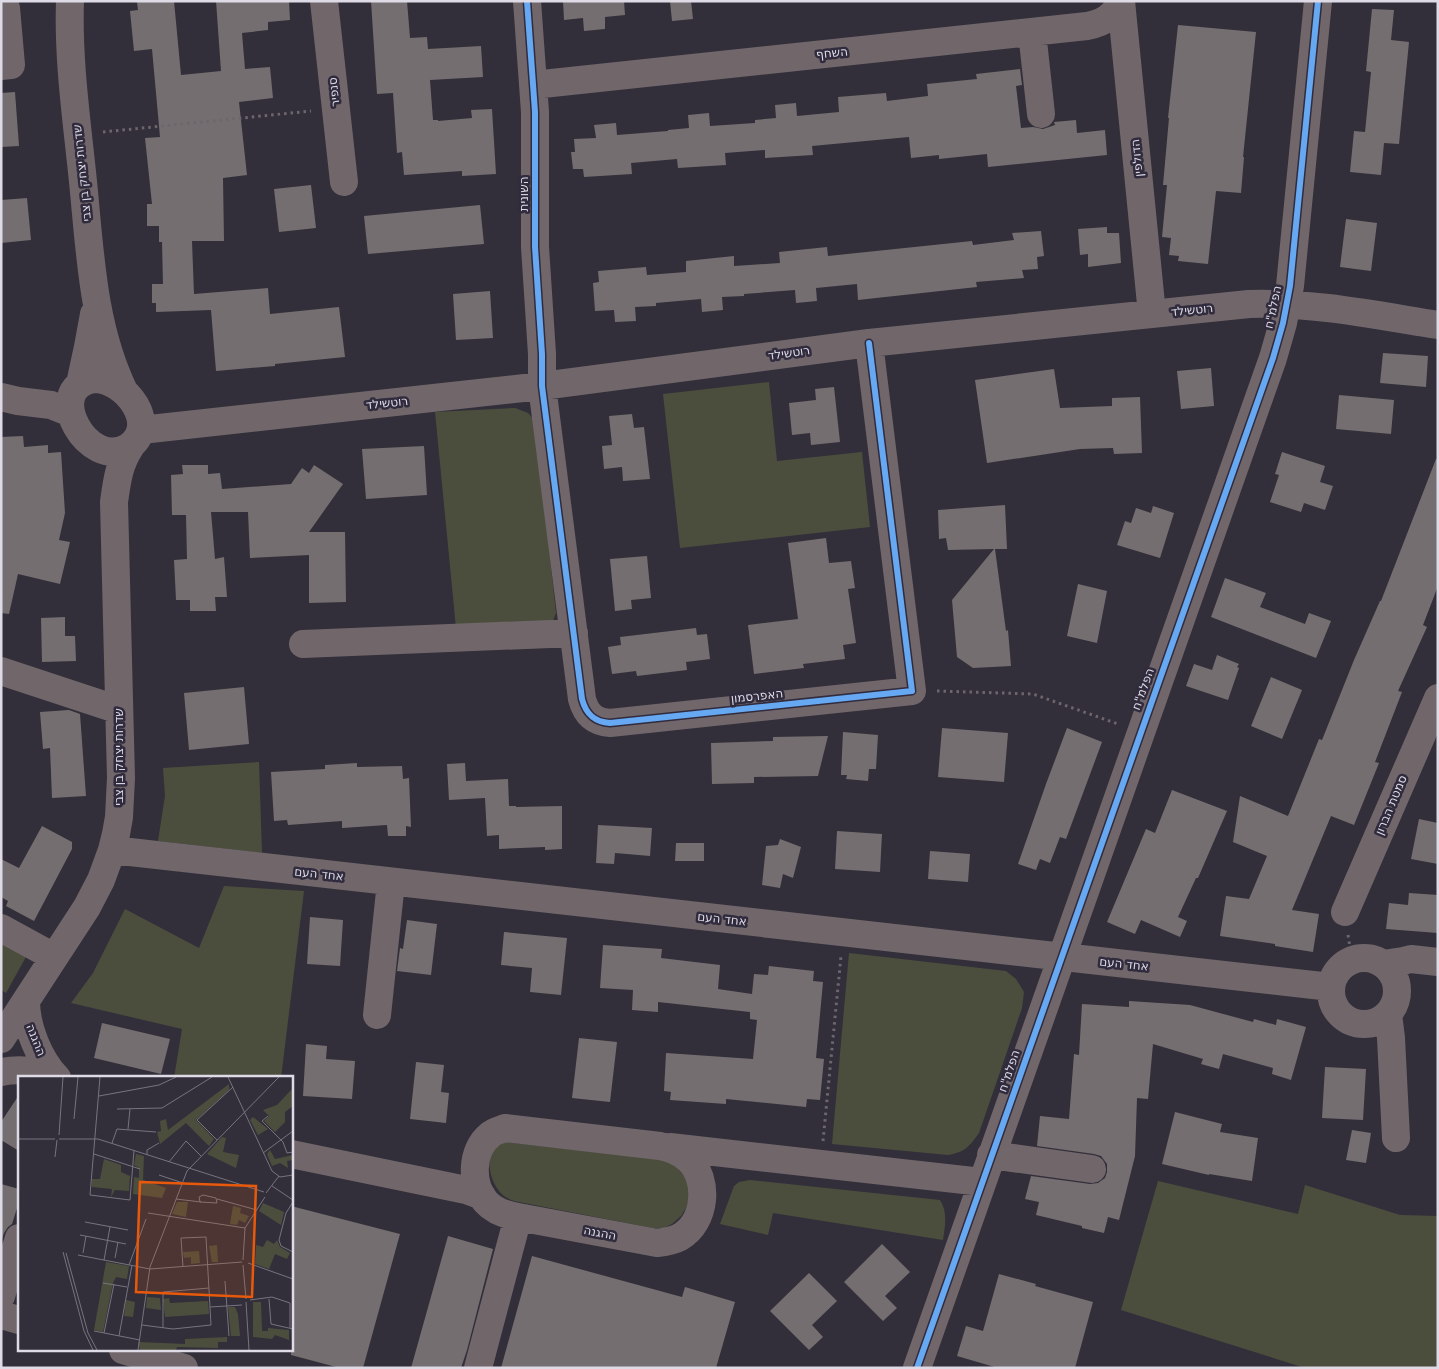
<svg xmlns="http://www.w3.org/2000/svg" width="1439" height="1369" font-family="'DejaVu Sans','Noto Sans Hebrew',sans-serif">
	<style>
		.green { fill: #4c4e3d }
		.building { fill: #756e70 }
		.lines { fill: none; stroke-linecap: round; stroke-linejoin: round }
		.path { stroke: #6e666c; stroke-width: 3; stroke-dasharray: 2.5 4; stroke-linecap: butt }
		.minor { stroke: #71676b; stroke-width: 28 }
		.cycleway-casing { stroke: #312b3e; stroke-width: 9 }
		.cycleway { stroke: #66a8f1; stroke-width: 6 }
		.labels { text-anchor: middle; stroke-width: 5; stroke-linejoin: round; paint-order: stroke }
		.street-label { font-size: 12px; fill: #dedbe7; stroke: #312b3e }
		.inset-road { fill: none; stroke: #77747f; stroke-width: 1 }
		.view { fill: #e8590c; fill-opacity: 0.15; stroke: #e8590c; stroke-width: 2.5 }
		.inset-edge { fill: none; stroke: #dedbe7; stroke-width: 2.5 }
	</style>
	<rect width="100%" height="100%" fill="#322f3a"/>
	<path class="green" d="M769,382L777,461L862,452L870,527L680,548L663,394Z
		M515,408L528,413L535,421L556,613L553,621L456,628L435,412Z
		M259,762L262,853L158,841L165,796L163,768Z
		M224,886L304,891L281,1078H174L182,1029L71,1003L93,973L125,909L199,948Z
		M1,940L27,955L6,993L1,990Z
		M849,953L1006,971L1016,979L1024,992L1022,1008L979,1133C969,1147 965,1152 948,1155L832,1144Z
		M504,1142L661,1159L674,1163L685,1177L689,1186V1197L686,1208L681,1216L672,1224L664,1228H652L519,1202C514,1201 508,1199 504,1196C492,1187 484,1162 494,1149C496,1146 501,1144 504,1142Z
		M750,1180L940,1200C948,1213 945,1225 943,1240L773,1213L768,1235L720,1224L734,1186L739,1182Z
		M1158,1181L1298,1214L1305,1185L1400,1215L1438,1216V1368H1305L1121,1310Z"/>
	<path class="building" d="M149,1H174L181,75L221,71L216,1H289L290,20L268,22V30L242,33L245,69L270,67L273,98L239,102L247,175L223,178L224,241H192L194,294L268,288L270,314L339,307L345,357L275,364V366L216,371L211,310L156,312V303H152V284H163L162,242H159V226H147V204H152L145,138L160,137L152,49L134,51L130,11L138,10L137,2Z
		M371,1H407L410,38L427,37L428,49L481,46L483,77L430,80L433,120H438V121L472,118L471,110L492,109L496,174L462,176V171L404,175L402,152L397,153L393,93L377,94Z
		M563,1H624L625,15L605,17V29L584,31L583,18L564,20Z
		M670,1H691L693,19L672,21Z
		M1372,9L1394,10L1391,40L1409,42L1399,144L1384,143L1381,175L1350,172L1354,131L1365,132L1371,72L1366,71Z
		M1178,25L1256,32L1243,157H1244L1241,193L1216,191L1208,264L1178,261L1179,256L1169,255L1171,238L1162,237L1167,185H1163L1169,118H1168Z
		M1020,69L1022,85L1016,86L1021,128L1033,127L1043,129L1055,125L1054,122L1076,120L1077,133L1105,130L1107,155L988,167L987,154L939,159V155L911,158L909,137L812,146L813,155L765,158V150L725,153L726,165L678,168L677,159L631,163L632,174L584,177L583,169H573L571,152H575L574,139L596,138L594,125L616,123L617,135L668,131V130L689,128L688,115L709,113L710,126L755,123V120L776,118L775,105L796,103L797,116L839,112L838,97L886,93L887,101L928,96L927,84L977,79L976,74Z
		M15,92L19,146L1,147V93Z
		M311,185L316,228L279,232L274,189Z
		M27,198L31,240L1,243V200Z
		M480,205L484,244L368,254L364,216Z
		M1346,219L1377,223L1371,271L1340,267Z
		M1107,227V233H1119L1121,263L1088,267V254L1080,255L1078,229Z
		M1041,231L1044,256L1037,257L1038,269L1022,270L1024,278L976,282L977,287L858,300L857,284L816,288L817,301L796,303L795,290L744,294V296L722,297L723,310L702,312L701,299L656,303V306L635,307L636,321L615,322L614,310L595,311L593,283L599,282L598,271L646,267L647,275L686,272V261L734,256V266L780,263L779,252L827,247L828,256L972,241L973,245L1014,240L1012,233Z
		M490,291L493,338L456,340L453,294Z
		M1383,353L1428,356L1426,387L1380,383Z
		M1211,368L1214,406L1181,409L1177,371Z
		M1054,369L1060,408L1112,406V398L1140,397L1142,453L1114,454L1113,448L1080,449L987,463L975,380Z
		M834,387L840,442L811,445L810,433L792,435L789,403L816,400L815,389Z
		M1339,395L1394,400L1391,434L1336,429Z
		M632,414L634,428L644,427L650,479L623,481L622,467L604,469L602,446L612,445L609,416Z
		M23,436L24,447L48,445V453L61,452L65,513L59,540L70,542L60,584L18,574L9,614L1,613V437Z
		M424,446L427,495L366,499L362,449Z
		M1282,452L1325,466L1320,482L1333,486L1325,510L1304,503L1301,512L1270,502L1279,475L1275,474Z
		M1436,459H1438V586L1423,625L1427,627L1398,691L1402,692L1375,762L1379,763L1354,825L1331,816L1292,910L1319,914L1313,952L1275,946V944L1220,936L1226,896L1249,899L1267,856L1233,842L1240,796L1288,816L1319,739L1322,740L1354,660L1380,601H1381Z
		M182,465H208V474L220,473L222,489L291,484L302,468L309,473L314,465L343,484L309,532H345L346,602L309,603V555L250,558L248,512H211L215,559L224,557L227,597H215L216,611H190V600H176L174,560L187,559L186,515H172L171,475L183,474Z
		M1005,505L1007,549H995L1006,631L1008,630L1011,666L973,668L957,657L952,600L994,549L948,550L946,538L939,539L938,510Z
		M1153,506L1174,513L1160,558L1117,545L1125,521L1131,523L1136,508L1151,513Z
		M826,538L829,563L851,561L855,588L848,589L856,643L843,645L845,659L803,664L804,668L754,674L748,625L798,619L788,543Z
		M647,556L651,598L631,600L632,609L615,611L610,559Z
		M1225,578L1266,593L1260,607L1305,624L1309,613L1331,621L1316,658L1211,617Z
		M1078,584L1107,591L1097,643L1067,636Z
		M65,617V636H75L76,661L42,662L41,618Z
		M696,628L697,635L707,634L710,659L686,662L687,670L637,676L636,671L612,674L608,647L621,645L620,637Z
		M1217,655L1239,664L1237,667L1239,668L1228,700L1186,686L1194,664L1212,670Z
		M1271,677L1302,690L1282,739L1251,726Z
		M244,687L249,744L189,750L184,693Z
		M69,710L80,714L86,796L52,798L50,748L43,749L40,712Z
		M942,728L1008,733L1004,782L938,777Z
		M1067,728L1102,742L1066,839L1060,837L1050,863L1040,859L1036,870L1018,864L1046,784Z
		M843,732L878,735L876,769H869L868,781L846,779L847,775H841Z
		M828,736L818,776L754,777V783L712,784L711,743L773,741V737Z
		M357,763V767L402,766L403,779L409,778L411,827L406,826V836H388L387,825L342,828V821L288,825L287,820L274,821L271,772L325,769V765Z
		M465,763L466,781L508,779L509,806H516V807L562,806V849L545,850V847L499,849V835L487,836L485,798L449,800L447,764Z
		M1172,790L1227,811L1198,878H1196L1178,917L1187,921L1180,937L1141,920L1135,934L1107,922L1146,829L1155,833Z
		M1419,819L1438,823V864L1411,859Z
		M598,825L652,828L650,856L615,853L614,864L596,863Z
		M42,826L72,842V849L34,921L6,906L8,901L1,897V859L19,868Z
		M837,831L882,834L880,872L835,869Z
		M780,839L801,847L793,878L783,874L780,888L762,885L766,846L778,845Z
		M676,843H704V861H675Z
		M930,851L970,854L968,882L928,879Z
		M1409,893L1438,895V933L1386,929L1389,903L1408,905Z
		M310,917L343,920L340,966L307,964Z
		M407,920L437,924L431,975L397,971L400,948L403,949Z
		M504,932L567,938L561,995L530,992L532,968L501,965Z
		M603,945L662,949L661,958L720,965L718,989L752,994L754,974L768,975L769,966L814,971L813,981L823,982L816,1058L824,1059L820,1100L807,1099L806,1107L726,1099V1104L670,1100L671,1092L664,1091L666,1053L753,1059L757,1020L750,1019V1012L658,1002V1012L632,1010L633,990L600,988Z
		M1129,1001L1190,1005L1253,1022L1254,1019L1276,1025L1277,1019L1306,1027L1291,1080L1272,1074L1273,1068L1223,1054L1219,1069L1201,1064L1203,1059L1153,1044L1148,1099L1137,1098L1135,1156L1119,1220L1108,1217L1104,1233L1082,1228V1226L1036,1215L1039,1202L1025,1199L1031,1176L1090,1184L1098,1183L1105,1178L1107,1172V1164L1101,1156L1094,1154L1037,1146L1040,1116L1069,1119L1074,1054L1079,1055L1082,1004L1129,1007Z
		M102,1023L170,1039L161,1074L94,1058Z
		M579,1038L617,1042L610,1102L572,1098Z
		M306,1044L327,1046L326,1059L355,1061L352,1099L303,1096Z
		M416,1062L444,1065L441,1092L449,1093L446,1123L410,1119Z
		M1325,1067L1366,1069L1363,1120L1322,1118Z
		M19,1095V1151L1,1140V1122Z
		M1175,1112L1222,1124L1220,1132L1258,1138L1252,1181L1209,1174V1175L1162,1164Z
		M1352,1130L1371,1133L1366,1163L1346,1160Z
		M1,1184L19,1189V1202L12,1224L8,1227L4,1233L1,1242Z
		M291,1206L400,1234L363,1368H340L291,1355Z
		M448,1236L493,1249L467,1350L461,1368H411Z
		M882,1244L910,1272L885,1296L897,1308L883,1321L844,1282Z
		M532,1256L682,1297L685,1287L735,1302L716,1368H501Z
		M809,1273L837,1301L812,1325L823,1337L809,1350L770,1311Z
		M999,1274L1036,1284L1035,1286L1093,1302L1075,1368H998L957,1356L966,1326L983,1331Z"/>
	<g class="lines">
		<path class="path" d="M103,132L311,111
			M937,691L1033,694L1118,724
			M1348,935L1352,960
			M823,1141L841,956"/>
		<path class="minor" d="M70,1C68,58 76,115 82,172C90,246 91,323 124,391
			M324,1L344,182
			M527,1L535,112V247L542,354V386L582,699C586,714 594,722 610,723L912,691L869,343
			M1121,1L1152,314
			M1,9L6,8L11,65L1,66
			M1032,32L1041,114
			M533,85L1087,26C1102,23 1115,17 1120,1
			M93,379C127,378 160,427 128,447C89,472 41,389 93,379Z
			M80,384L88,347L94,314
			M1,397L18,401L51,405L71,413
			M141,430L542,386L869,343L1249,304C1312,302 1375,315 1438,325
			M303,644L574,633
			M1,671L119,710
			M112,850L1331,987
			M1345,912L1438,698
			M1,928L54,957
			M1331 991a33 33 0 1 1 66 0a33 33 0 1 1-66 0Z
			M1383,964L1403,961L1411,959L1438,962
			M26,1001C26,1027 39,1059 57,1078
			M1388,1014L1391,1038L1396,1138
			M377,1015L391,882
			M1,1039L87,907L101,880L112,850L116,834L119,817L121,778L114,502C117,480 119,464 131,446
			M1,1072C20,1068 37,1071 55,1076
			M505,1128L660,1146C671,1148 680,1152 688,1159C710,1179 706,1222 680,1237C673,1241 665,1242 657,1243L518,1217C506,1215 494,1211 486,1202C470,1184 471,1150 490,1135C494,1131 500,1130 505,1128Z
			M670,1147L982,1182
			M291,1154L466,1190L482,1196
			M991,1155L1092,1169
			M1,1296L19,1238
			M1,1315L19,1320
			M123,1350L184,1368
			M478,1368L518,1217
			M917,1368L1273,358L1283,323L1290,286L1318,1"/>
		<g class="cycleway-casing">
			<path id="cycleway" d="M527,1L535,112V247L542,354V386L582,699C586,714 594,722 610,723L912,691L869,343
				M917,1368L1273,358L1283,323L1290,286L1318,1"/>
		</g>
		<use href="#cycleway" class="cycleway"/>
	</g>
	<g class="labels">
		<g class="street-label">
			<text transform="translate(832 53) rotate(-6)" y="4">השחף</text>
			<text transform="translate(334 92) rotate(-96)" y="4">סנפיר</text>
			<text transform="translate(1137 158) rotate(-96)" y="4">הדולפין</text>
			<text transform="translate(82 173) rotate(-96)" y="4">שדרות יצחק בן צבי</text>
			<text transform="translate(524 194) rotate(-90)" y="4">השונית</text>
			<text transform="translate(1273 307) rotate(-78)" y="4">הפלמ"ח</text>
			<text transform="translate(1192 310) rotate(-6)" y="4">רוטשילד</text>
			<text transform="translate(789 353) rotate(-8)" y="4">רוטשילד</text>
			<text transform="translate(387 403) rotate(-6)" y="4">רוטשילד</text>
			<text transform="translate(1143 689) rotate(-70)" y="4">הפלמ"ח</text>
			<text transform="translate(757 696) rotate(-6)" y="4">האפרסמון</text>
			<text transform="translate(119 757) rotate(-90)" y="4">שדרות יצחק בן צבי</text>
			<text transform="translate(1391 805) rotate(-67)" y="4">סמטת הברון</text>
			<text transform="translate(319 874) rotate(6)" y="4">אחד העם</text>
			<text transform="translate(722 919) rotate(6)" y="4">אחד העם</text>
			<text transform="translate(1124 964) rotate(6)" y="4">אחד העם</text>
			<text transform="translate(36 1040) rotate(68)" y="4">ההגנה</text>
			<text transform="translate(1009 1071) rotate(-71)" y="4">הפלמ"ח</text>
			<text transform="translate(600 1233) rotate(11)" y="4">ההגנה</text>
		</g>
	</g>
	<g transform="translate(18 1076)">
		<rect width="275" height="275" fill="#322f3a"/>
		<path d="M211,8V14L178,44L196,63L191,70L168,47L142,68L139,56L143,55L142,45L148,43L150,54ZM275,12V30L267,36V46L257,56L246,45L251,40L245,34L259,29ZM235,41L250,53L240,59L232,44ZM204,61L208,62L205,76L221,79L218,92L189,78ZM252,74L257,83L275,79V84L269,85L270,92L262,87L254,90L249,78ZM118,78L126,80L125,104L148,112L144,122L115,118L116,101L121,102V92L116,89ZM86,83L103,89V96L112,100L111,115L97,114L93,121L94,113L74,111V103H82ZM159,126H170L168,141L154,138ZM245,127L266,136L263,149L241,135ZM215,130L223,132L222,137L231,140L227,147L221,144L219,149L212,148ZM249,164L256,168L259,164L262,171L272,177L269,183L257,178L251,193L237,188L238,169L245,171ZM199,169L200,186H194L191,170ZM181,175L182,187L173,188V181L166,182L165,176ZM88,186L111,190L109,203L98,201L95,207L85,256L76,254ZM129,221L142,222L143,234L128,232ZM151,222L152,227L190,225L191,238L147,241L145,223ZM108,224L117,226L115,241L106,240ZM235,226H243L244,255H250V252L271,254V264L257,259L254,263L235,261ZM210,231H217L220,238L222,260H213ZM209,261V266H200V272L159,271L158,274H122L120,266L167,268V263Z" fill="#4c4e3d"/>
		<path class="inset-road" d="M82,1L72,119L112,124L116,74M210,1L254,95L262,101L275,99M81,20L141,9L158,1M99,33L144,32L194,1M250,40L244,45L265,66L269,77L275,76M56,43L60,1M110,53L112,33M41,59L45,1M0,63H37M41,63H80L246,116M199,64L179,44L215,11M94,67L99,53L138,56M245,77L275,55M76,78L122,93M129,79V74L141,67M37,81L39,64M151,86L168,65L183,80M141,99L165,107M254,110L275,124M248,117L261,100M185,119L198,122L199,127L182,126L181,121ZM158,123L183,126M199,123L239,134M275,126L268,137L261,164L263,170L275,176M130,137L227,152M67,146L110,154M62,159L108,168M45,176L66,255L75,274M48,177L70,257L79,274M65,177L68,160M60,179L132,193L224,186M97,182L100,166M86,184L92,151M225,184L227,152L247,121M230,187L275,203M111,189L128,143M225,189L228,223M207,205L211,260M85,207L109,211M251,223L253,248L275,253M232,224L254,221L272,227V252M228,226L231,274M192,231L224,229M124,249L155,253L193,249L188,161L163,162L165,191M145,252V216L191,212M76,255L122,264M86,257L96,208M101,260L114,189M120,274L132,191L169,95L261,1"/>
		<path class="view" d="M122,106L238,110L234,221L118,216Z"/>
		<rect width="275" height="275" class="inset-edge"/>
	</g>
	<rect width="1439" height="1369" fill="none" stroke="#dedbe7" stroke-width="5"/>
</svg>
